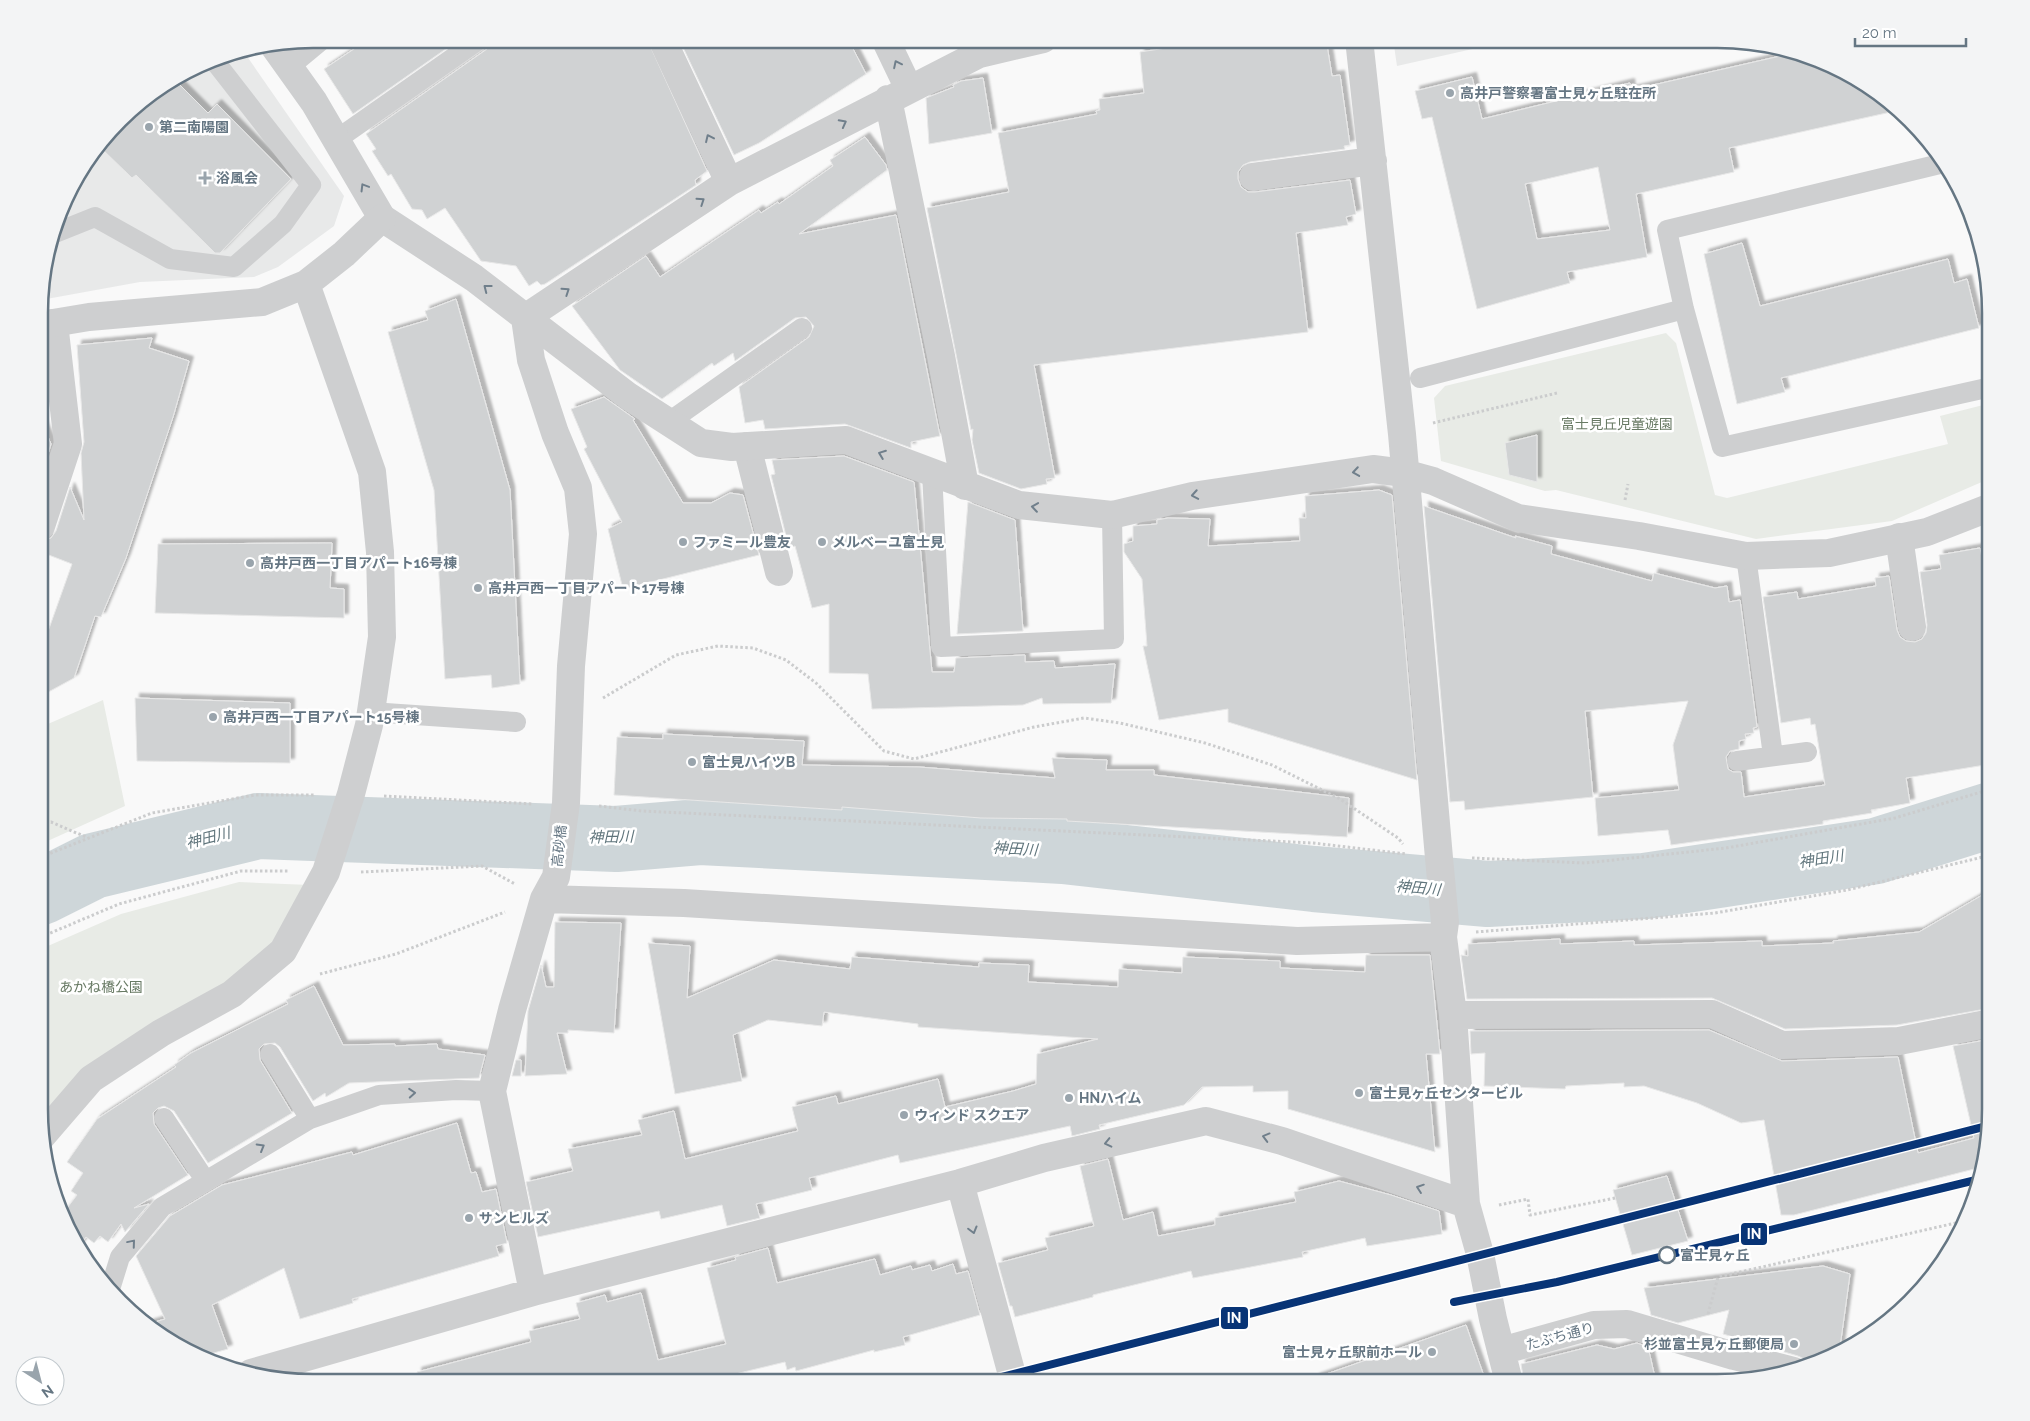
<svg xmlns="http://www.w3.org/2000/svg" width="2030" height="1421" font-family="Raleway,'Noto Sans JP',sans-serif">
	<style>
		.built { fill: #e8e9e9 }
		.green { fill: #e8ebe6 }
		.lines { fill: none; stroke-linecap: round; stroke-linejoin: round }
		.river { stroke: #ced6d9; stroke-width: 66 }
		.building { fill: #d0d2d3; stroke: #e8e8e8; fill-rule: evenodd; filter: url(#shadow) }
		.path { stroke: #cbcccd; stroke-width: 3; stroke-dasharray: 2.5 2.5; stroke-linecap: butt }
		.service { stroke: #cecfd0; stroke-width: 20 }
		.pedestrian { stroke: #cecfd0; stroke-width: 28 }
		.minor { stroke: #cecfd0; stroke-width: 28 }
		.tertiary { stroke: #cecfd0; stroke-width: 28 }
		.rail-1-casing { stroke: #fff; stroke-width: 11 }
		.rail-1 { stroke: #083476; stroke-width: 8 }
		.oneway { stroke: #707f8b }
		.poi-dot { fill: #99a4ac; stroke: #fff; stroke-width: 2 }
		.stop-dot { fill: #fff; stroke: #657683; stroke-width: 2.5 }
		.labels { text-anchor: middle; stroke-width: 5; stroke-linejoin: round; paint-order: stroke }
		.poi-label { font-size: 14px; font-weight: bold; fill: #657683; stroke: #fff; text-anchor: start }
		.park-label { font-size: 14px; fill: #687a64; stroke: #fff }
		.street-label { font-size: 14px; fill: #657683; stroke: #fff }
		.stop-label { font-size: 14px; font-weight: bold; fill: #657683; stroke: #fff; text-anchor: start }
		.water-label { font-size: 15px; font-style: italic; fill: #60757c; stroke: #fff }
		.rim { fill: none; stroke: #657683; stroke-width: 2.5 }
		.line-badge { stroke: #fff; stroke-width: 2 }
		.badge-label { font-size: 14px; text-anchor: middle; font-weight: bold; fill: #fff }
	</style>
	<defs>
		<filter id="shadow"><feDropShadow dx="4.5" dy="-4.5" stdDeviation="1" flood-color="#0004"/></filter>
	</defs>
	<rect width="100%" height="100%" fill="#f9f9f9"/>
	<path class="built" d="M1393,39H1517L1397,66Z
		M244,52L344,196L334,226L278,267L254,277L140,282L41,300V277L67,191L132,107L208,59Z"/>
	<path class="green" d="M1666,333L1676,343L1715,495L1727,498L1948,444L1940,416L1991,403V478L1892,521L1756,539L1556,490L1545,491L1441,461L1434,398L1445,386Z
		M103,700L125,806L41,844V727Z
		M239,882L310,885L272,945L223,985L84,1069L41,1116V949L121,914Z"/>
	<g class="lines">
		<path class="river" d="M41,892L93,866L258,826L616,839L700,832L873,841L1063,851L1314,879L1488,894L1645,886L1876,851L1991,815"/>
	</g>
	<path class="building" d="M369,39H460L353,114L324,69Z
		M492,39H647L707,171L695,180L696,185L545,284L541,285L537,281L529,286L516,266L481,261L445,208L427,219L422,210L412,209L391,174L388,176L372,151L376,149L366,134L487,49Z
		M679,39H848L866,74L759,143L734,155Z
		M1206,39H1326L1332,76L1340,75L1350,145L1344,146L1345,149L1250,162L1243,165L1238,172V179L1241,187L1248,192H1255L1350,180L1356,214L1346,217L1348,225L1296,233L1308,332L1034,365L1055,478L1046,479L1047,484L1021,489L979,473L972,440L973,429L971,430L927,208L1009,192L998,133L1097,114L1096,111L1100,110L1099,99L1144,93L1140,52L1206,42Z
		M1798,52L1806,53L1884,95L1900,110L1729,148L1734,172L1636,194L1647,257L1567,272L1570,283L1477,309L1432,117L1422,119L1415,91L1472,77L1482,119L1630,83L1631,90ZM1598,167L1610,230L1537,239L1525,184Z
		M983,78L992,133L929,144L926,98L954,87L953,85L961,81Z
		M175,80L208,113L217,104L291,179L220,253H215L136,175L132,178L101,148L132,107Z
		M865,137L886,165L887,170L799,234L896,215L940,436L911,442V448L845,424L765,429L763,420L745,423L739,387L809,337L814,326L806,317L795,318L735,361L733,353L714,366L712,363L662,399L620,370L572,306L646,256L660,277L759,210L761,213L778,202L779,204L833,166L830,160Z
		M1742,243L1760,306L1948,259L1954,283L1967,279L1979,328L1781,378L1785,392L1737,404L1704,254Z
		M456,299L510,490L520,684L492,688L491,675L445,679L434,490L388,332L428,320L425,311Z
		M152,338L149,348L189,361L173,417L126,558L101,617L95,616L74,678L41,696V651L72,564L41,552V541L51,538L56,531L70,487L84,520L81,453L84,442L77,345Z
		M604,397L635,419L633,420L683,503H711L730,493L743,495L759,555L623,589L608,529L622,522L584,449L587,447L571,409Z
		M41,421L51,444L41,476Z
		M1537,435V482L1509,475L1505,443Z
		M844,456L914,482L932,672H954L956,658L1025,655V662L1054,661L1055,668L1115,664L1111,703L1043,704L1042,698L1023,705L872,709L868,674L829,673V604L812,608L795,546L789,548L771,475L775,474L772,460Z
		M1379,490L1392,495L1417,780L1228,722V709L1159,720L1143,646H1147L1142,579L1124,552V544L1133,541V526L1157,524V520L1168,518L1210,519L1208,546L1300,541L1299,518H1306L1305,496Z
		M968,502L1015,520L1023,631L957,634Z
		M1424,506L1516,538L1515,536L1552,546L1551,554L1652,581L1654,573L1715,588L1727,586L1729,602L1740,600L1757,727L1753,728L1754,733L1745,734L1746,739L1739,741V749L1730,751L1726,757L1728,769L1733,772H1741L1744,797L1825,785L1815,724L1811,725L1810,718L1781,723L1763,597L1797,592L1798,599L1876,586L1875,578L1889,576L1897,630L1900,637L1906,641L1915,642L1922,639L1926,633L1927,625L1920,572L1941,569L1939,555L1980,548L1984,568L1991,567V625L1984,626L1991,667V764L1906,778L1910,803L1871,810L1872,813L1823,821V824L1671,845L1668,830L1598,836L1595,798L1679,790L1673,745L1688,701L1585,711L1593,797L1465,810L1464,801L1450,802Z
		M332,543L330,588L344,589V618L155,613L158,544Z
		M135,698L290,703V763L137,761Z
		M663,734L804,741L802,765L919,767L1055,778L1052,758L1107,760L1106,770H1154V775L1349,798L1347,837L1067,821V819L981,818L842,807V810L614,795L617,737L663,739Z
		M1991,890V1008L1897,1025L1785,1029L1712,998L1467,999L1461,955L1468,956V944L1560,939V944L1634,941V945L1762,941V946L1834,943L1833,941L1919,932Z
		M555,922L621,923L614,1033L568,1030V1033H557L567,1074L525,1076L528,1011L541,965L546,987H554Z
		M648,943L690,946L687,998L774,960L850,969L852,957L979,967V963L1029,965L1028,982L1118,987L1119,969L1182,973L1183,957L1280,961V968L1365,972L1366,955H1430L1440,1054H1426L1435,1152L1288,1109V1091L1253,1092V1086L1202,1087L1184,1105L1099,1125L1100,1129L1072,1136L1070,1126L900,1163L898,1155L809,1178L812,1190L756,1204L760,1218L727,1226L722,1205L661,1219L659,1211L538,1237L526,1182L573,1171L568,1149L642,1135L638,1120L674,1111L685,1159L798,1131L792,1107L836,1096L838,1104L938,1079L945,1107L1013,1091L1036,1084L1037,1054L1098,1039L918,1027V1024L824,1012L822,1026L768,1020L733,1035L742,1081L675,1094Z
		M314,986L343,1045L395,1044V1046L437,1044L438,1049L485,1055L479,1078L349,1083L326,1097L325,1093L313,1101L280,1047L275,1043L264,1044L259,1049L260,1060L292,1113L208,1163L174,1111L164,1106L158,1108L153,1113L154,1124L188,1175L134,1208L149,1204L125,1232L121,1224L108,1242L100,1236L94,1243L86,1237L78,1248L64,1212L77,1195L71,1191L83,1173L67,1162L97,1119L176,1067L174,1065L191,1053L288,1004L286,1000Z
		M1709,1030L1782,1061L1898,1057L1918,1153L1974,1138L1953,1046L1991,1039V1126L1982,1167L1794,1215H1781L1764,1120L1741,1123L1697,1103L1644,1086L1624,1087V1083L1566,1086L1565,1089L1484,1086L1485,1053L1471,1054L1470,1031Z
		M516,1060H521V1076H512Z
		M457,1123L471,1173L476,1172L482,1192L496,1189L507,1243L496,1246L499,1256L352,1299L353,1303L300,1319L284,1268L212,1305L228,1349L203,1356L145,1325L165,1319L136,1256L170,1216L222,1185L352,1152L353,1155Z
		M1108,1159L1123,1220L1153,1212L1158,1236L1215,1225V1218L1296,1202L1294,1192L1339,1181L1391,1195L1439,1211L1442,1234L1367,1246L1365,1238L1302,1252L1303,1257L1193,1278L1191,1271L1093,1295V1297L1015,1317L1012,1306H1010L998,1263L1048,1250L1045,1238L1094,1226L1080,1166Z
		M1667,1176L1688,1241L1632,1255L1613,1190Z
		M768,1248L777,1283L875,1259L880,1275L911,1266L912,1270L930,1265L932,1271L953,1264L956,1274L968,1271L980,1315L903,1337L905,1345L874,1352V1350L796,1371L795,1367L787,1370L785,1362L723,1377L725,1382H419L417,1372L531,1342L529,1331L580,1319L576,1303L605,1295L607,1302L641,1293L658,1360L726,1344L707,1268L736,1260L735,1257Z
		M1823,1266L1850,1274L1839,1354L1813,1363L1798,1356L1723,1334L1729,1310L1678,1323L1651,1315L1644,1288Z
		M1466,1325L1486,1382H1316L1315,1378Z
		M1637,1343L1648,1347L1656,1382H1524L1521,1364L1597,1345L1614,1349Z"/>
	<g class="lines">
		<path class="path" d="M1433,423L1557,393
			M1625,500L1628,484
			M603,698L676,655L718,646L753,648L786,660L816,683L884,751L914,759L1034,727L1084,718L1120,723L1205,743L1272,765L1340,799L1398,838L1403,844
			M384,796L533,804
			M599,806L642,811L1313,843L1406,854
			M41,824L51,822L86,837
			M41,857L152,813L255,795H315
			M1472,858L1585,863L1726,848L1895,818L1991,789
			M361,872L482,866L515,884
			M1476,932L1715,913L1847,890L1991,855
			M41,937L119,904L241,871H289
			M320,974L396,954L505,912
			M1499,1205L1528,1199L1530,1215L1615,1198
			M1708,1314L1718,1277L1960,1222"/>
		<path class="service" d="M288,68L323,39
			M336,140L480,39
			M1944,163L1667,230L1684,309L1722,447L1991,387
			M55,233L95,217L170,259L234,267L283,224L311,185L213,59
			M1420,378L1684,309
			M669,422L802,328
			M932,473L941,647L1114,639L1112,515
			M1746,556L1773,756
			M371,712L516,722
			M1737,761L1807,752
			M270,1054L310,1119
			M164,1118L205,1180
			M111,1286L120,1257L162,1207L310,1119L379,1095L456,1090L492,1091"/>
		<path class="pedestrian" d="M747,446L779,572
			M1899,537L1912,627"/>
		<path class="minor" d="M662,39L729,182
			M885,39L909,89
			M1359,39L1402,434L1439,858L1445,922L1443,937L1453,1015L1466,1204L1480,1254L1493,1319L1509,1382
			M274,46L314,102L382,218L474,278L628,396L701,443L732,447L846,440L1019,505L1112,515L1192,496L1373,469L1404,473L1433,481L1518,518L1639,536L1746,556L1829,553L1927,532L1991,507
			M888,99L941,356L965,486
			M1253,177L1373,161
			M525,318L531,360L555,433L578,488L583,534L571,666L566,803L556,877L544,899L512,1010L492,1091L533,1292
			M525,318L729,182L979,54L1043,39
			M41,526L68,444L54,323
			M544,899L684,903L1297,941L1443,937
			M1453,1015L1712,1014L1782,1045L1899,1041L1991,1023
			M960,1183L1014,1382
			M1501,1351L1594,1325L1627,1324L1734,1356L1794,1371
			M251,1373L533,1292L960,1183L1044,1158L1206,1121L1282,1141L1466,1204"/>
		<path class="tertiary" d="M41,325L89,317L262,302L306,284L344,254L382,218
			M41,1137L91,1079L161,1033L232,994L283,951L326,872L351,794L369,725L382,637L380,552L372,472L306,284"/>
		<g class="rail-1-casing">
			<path id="rail-1" d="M1454,1302L1557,1282L1980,1179
				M982,1382L1991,1125"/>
		</g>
		<use href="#rail-1" class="rail-1"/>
	</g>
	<defs><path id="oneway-chevron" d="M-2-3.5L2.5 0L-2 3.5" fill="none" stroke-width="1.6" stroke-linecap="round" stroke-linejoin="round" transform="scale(1.25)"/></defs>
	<g class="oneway">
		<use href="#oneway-chevron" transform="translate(897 64) rotate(-116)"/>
		<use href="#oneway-chevron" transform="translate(843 123) rotate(-28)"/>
		<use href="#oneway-chevron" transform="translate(709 138) rotate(-115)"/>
		<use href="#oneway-chevron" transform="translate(364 187) rotate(-121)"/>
		<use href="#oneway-chevron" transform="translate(701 201) rotate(-34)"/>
		<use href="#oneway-chevron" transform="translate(487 288) rotate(-142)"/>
		<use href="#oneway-chevron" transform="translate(566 291) rotate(-34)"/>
		<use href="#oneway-chevron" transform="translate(882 454) rotate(-159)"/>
		<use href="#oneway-chevron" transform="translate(1356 472) rotate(171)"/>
		<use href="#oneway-chevron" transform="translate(1195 495) rotate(170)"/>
		<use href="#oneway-chevron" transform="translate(1035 507) rotate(-172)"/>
		<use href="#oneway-chevron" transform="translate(412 1093) rotate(-4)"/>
		<use href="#oneway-chevron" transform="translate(1266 1137) rotate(-165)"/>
		<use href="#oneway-chevron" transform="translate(1108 1143) rotate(167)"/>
		<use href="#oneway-chevron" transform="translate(261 1147) rotate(-30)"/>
		<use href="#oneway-chevron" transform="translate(1420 1188) rotate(-161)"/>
		<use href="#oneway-chevron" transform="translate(973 1230) rotate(75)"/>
		<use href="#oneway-chevron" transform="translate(132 1243) rotate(-50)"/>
	</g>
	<g class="poi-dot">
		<circle cx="1450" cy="93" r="5"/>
		<circle cx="149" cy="127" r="5"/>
		<path d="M202.5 170.5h5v5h5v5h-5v5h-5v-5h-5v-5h5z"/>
		<circle cx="683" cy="542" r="5"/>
		<circle cx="822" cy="542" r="5"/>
		<circle cx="250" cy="563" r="5"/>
		<circle cx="478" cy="588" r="5"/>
		<circle cx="213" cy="717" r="5"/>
		<circle cx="692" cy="762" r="5"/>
		<circle cx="1359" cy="1093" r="5"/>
		<circle cx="1069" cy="1098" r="5"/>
		<circle cx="904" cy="1115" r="5"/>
		<circle cx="469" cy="1218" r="5"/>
		<circle cx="1794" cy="1344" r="5"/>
		<circle cx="1432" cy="1352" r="5"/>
	</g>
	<circle class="stop-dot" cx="1667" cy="1255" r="8"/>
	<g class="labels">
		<g class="poi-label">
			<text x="1460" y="98">高井戸警察署富士見ヶ丘駐在所</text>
			<text x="159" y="132">第二南陽園</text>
			<text x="216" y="183">浴風会</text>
			<text x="693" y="547">ファミール豊友</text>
			<text x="832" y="547">メルベーユ富士見</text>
			<text x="260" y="568">高井戸西一丁目アパート16号棟</text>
			<text x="488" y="593">高井戸西一丁目アパート17号棟</text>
			<text x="223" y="722">高井戸西一丁目アパート15号棟</text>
			<text x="702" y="767">富士見ハイツB</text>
			<text x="1369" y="1098">富士見ヶ丘センタービル</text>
			<text x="1079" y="1103">HNハイム</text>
			<text x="914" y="1120">ウィンド スクエア</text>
			<text x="479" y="1223">サンヒルズ</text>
			<text x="1784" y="1349" text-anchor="end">杉並富士見ヶ丘郵便局</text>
			<text x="1422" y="1357" text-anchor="end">富士見ヶ丘駅前ホール</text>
		</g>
		<g class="park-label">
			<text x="1617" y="429">富士見丘児童遊園</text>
			<text x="101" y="992">あかね橋公園</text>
		</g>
		<g class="street-label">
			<text transform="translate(559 846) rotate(-84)" y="5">高砂橋</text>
			<text transform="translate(1560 1336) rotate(-15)" y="5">たぶち通り</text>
		</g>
		<g class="stop-label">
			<text x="1680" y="1260">富士見ヶ丘</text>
		</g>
		<g class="water-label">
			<text transform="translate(611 837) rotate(-1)" y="5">神田川</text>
			<text transform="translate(208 838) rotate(-14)" y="5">神田川</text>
			<text transform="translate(1015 849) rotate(3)" y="5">神田川</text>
			<text transform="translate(1821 859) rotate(-9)" y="5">神田川</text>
			<text transform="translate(1418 888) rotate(5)" y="5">神田川</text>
		</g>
	</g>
	<path d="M0 0H2030V1421H0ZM313 48H1717A265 265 0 0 1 1982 313V1109A265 265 0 0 1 1717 1374H313A265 265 0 0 1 48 1109V313A265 265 0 0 1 313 48Z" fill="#f3f4f5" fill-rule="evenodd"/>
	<path class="rim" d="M313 48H1717A265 265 0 0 1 1982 313V1109A265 265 0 0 1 1717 1374H313A265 265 0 0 1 48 1109V313A265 265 0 0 1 313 48Z"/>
	<g class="line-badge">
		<rect x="1740" y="1222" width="28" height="24" rx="5" fill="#083476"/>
		<rect x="1220" y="1306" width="29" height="24" rx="5" fill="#083476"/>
	</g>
	<g class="badge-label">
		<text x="1754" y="1239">IN</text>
		<text x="1234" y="1323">IN</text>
	</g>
	<g transform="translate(40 1381) rotate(144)"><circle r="24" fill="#ffffff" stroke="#c1c8cd"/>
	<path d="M0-4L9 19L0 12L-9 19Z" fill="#99a4ac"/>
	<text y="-8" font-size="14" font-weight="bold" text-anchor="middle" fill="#657683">N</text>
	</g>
	<path d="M1855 38v8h111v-8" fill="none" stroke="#657683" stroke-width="2.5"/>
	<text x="1862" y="38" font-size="15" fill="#657683" stroke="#ffffff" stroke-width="4" paint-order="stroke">20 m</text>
</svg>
